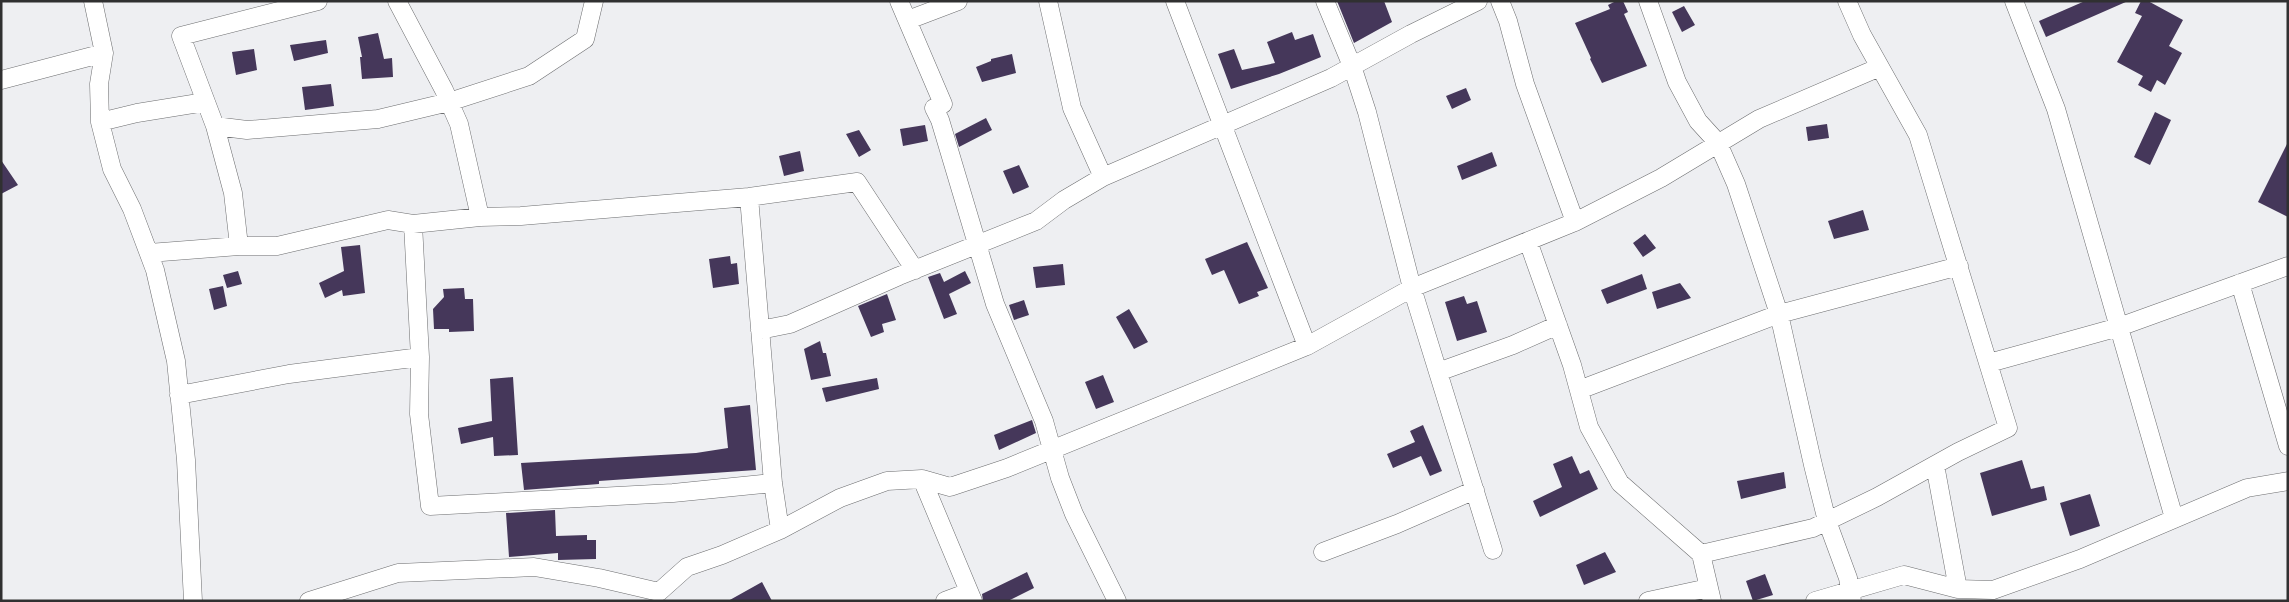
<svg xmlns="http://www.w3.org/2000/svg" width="2289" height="602" font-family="Roboto,sans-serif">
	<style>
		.building { fill: #45375a }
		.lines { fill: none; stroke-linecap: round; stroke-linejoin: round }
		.minor-casing { stroke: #6c6d6f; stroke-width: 19 }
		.minor { stroke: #fff; stroke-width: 18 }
	</style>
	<rect width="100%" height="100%" fill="#eeeff2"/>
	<path class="building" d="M1337,1H1384L1392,22L1354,43Z
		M1616,1H1623L1628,12L1624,14L1647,66L1602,83L1590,59L1591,58L1575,23L1610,9L1608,5Z
		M2085,1H2128L2046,37L2039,21Z
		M2141,1H2148L2183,20L2169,46L2182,53L2165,85L2157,80L2151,92L2138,85L2143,76L2117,62L2142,16L2135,13Z
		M1684,6L1695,25L1682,32L1672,12Z
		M1292,32L1295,40L1313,34L1321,57L1279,74L1231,89L1218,54L1234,49L1242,70L1275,63L1267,42Z
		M378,33L384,59L392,58L393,77L362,79L360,57H362L358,37Z
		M326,40L328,53L294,61L290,45Z
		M254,49L257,70L236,75L232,52Z
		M1012,54L1016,73L982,82L976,67L991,61V59Z
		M331,84L334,106L305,110L302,87Z
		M1466,88L1471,100L1452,109L1446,96Z
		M2155,112L2171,120L2150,165L2134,157Z
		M986,118L992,130L959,147L955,134Z
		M1827,124L1829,138L1808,141L1806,127Z
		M925,125L928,141L903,146L900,129Z
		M859,130L871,150L859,157L846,134Z
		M2288,142V217L2258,202Z
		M800,151L804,171L784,176L779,156Z
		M1492,152L1497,166L1462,180L1457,166Z
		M1,160L18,185L1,194Z
		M1019,165L1029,187L1013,194L1003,171Z
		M1863,210L1869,230L1834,239L1828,221Z
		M1645,234L1656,248L1643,257L1633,243Z
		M1247,242L1268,288L1257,292L1259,296L1239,304L1224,270L1212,275L1205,259Z
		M360,245L365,293L343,296L342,290L325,298L319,283L344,271L341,247Z
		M730,256L731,264L737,263L739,284L713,288L709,259Z
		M1063,264L1065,285L1036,288L1033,267Z
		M238,271L242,284L227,288L223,275Z
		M965,271L971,283L949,294L957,314L944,319L928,277L940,273L944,282Z
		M1642,274L1647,289L1607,304L1601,290Z
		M1680,283L1691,298L1657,309L1652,292Z
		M223,286L227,306L214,310L209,289Z
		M464,288L465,299H473L474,331L449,332V329H434L433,309L444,297L443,289Z
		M887,294L896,320L882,324L884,332L871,337L858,306Z
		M1464,296L1467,304L1477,301L1487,332L1457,341L1445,302Z
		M1024,300L1029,315L1014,320L1009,305Z
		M1129,309L1148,342L1134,349L1116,317Z
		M820,341L823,353H826L831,376L811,380L804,349Z
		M1103,375L1114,402L1096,409L1085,382Z
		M513,377L518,455L494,456L493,437L461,444L458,428L492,421L490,379Z
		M877,378L879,389L826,402L822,388Z
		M750,405L756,470L599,481V484L524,490L521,463L696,453L728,448L724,408Z
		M1032,420L1036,433L999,450L994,435Z
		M1423,425L1442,471L1430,476L1421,456L1393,468L1387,454L1415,442L1410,431Z
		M1572,456L1580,474L1589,470L1598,489L1540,517L1533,501L1562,487L1553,464Z
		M2022,460L2031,489L2044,486L2047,500L1992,516L1980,473Z
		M1784,472L1786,488L1741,499L1737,481Z
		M2090,494L2100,526L2070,536L2060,503Z
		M555,510L556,536L587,535V540H596V559L558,560V553L509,557L506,513Z
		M1605,552L1616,572L1584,585L1576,565Z
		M1027,572L1034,588L1008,601H983L982,594Z
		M1765,574L1773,595L1753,601L1746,581Z
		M762,582L772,601H728Z"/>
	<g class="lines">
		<g class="minor-casing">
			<path id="minor" d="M93,1L104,53L99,84L100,122L112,169L132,209L155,270L176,361L186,460L193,601
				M397,1L444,90L459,124L480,217
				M899,1L943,104L934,108L940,120L995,304L1044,421L1060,478L1074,514L1117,601
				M1048,1L1072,108L1103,177
				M1175,1L1307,346
				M1325,1L1352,66L1367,112L1412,288L1493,550
				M1500,1L1508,21L1525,84L1575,222
				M1648,1L1677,82L1698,121L1718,143L1736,184L1779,314L1813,465L1827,521L1848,578L1852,601
				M2014,1L2056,109L2174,518
				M908,20L958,1
				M1,80L104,53
				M100,122L137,113L205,102
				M215,126L247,130L378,119L449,102L529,76L585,39L594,1
				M749,197L773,483L780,530
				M413,224L420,357L419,414L430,506L673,493L773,483
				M1528,241L1572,365L1589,427L1620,483L1701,554L1712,601
				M239,246L233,193L215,126L181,36L318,1
				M149,253L239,246H277L388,220L413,224L480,217L521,216L749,197L857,182L915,270
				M2240,283L2288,446
				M760,330L790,324L899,276L1036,221L1064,200L1103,177L1331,78L1411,34L1478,1
				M1989,363L2119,327L2288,266
				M1438,372L1513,345L1558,325
				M1579,390L1779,314L1959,266
				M179,395L289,374L420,357
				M1935,465L1958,589
				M922,479L973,601
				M1323,552L1397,524L1475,490
				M1701,554L1813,528L1877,497L1958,452L2008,428L1918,135L1862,35L1847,1
				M309,601L398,573L534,567L599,578L659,592L687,567L722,555L780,530L840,498L887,481L922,479L950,487L1007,468L1307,346L1412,288L1575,222L1661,178L1759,119L1880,67
				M945,601L969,592
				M1648,601L1708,588
				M1815,601L1904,575L1958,589L1993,590L2080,559L2247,488L2288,481"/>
		</g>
		<use href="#minor" class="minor"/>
	</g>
	<rect width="2289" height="602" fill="none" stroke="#303031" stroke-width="5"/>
</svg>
